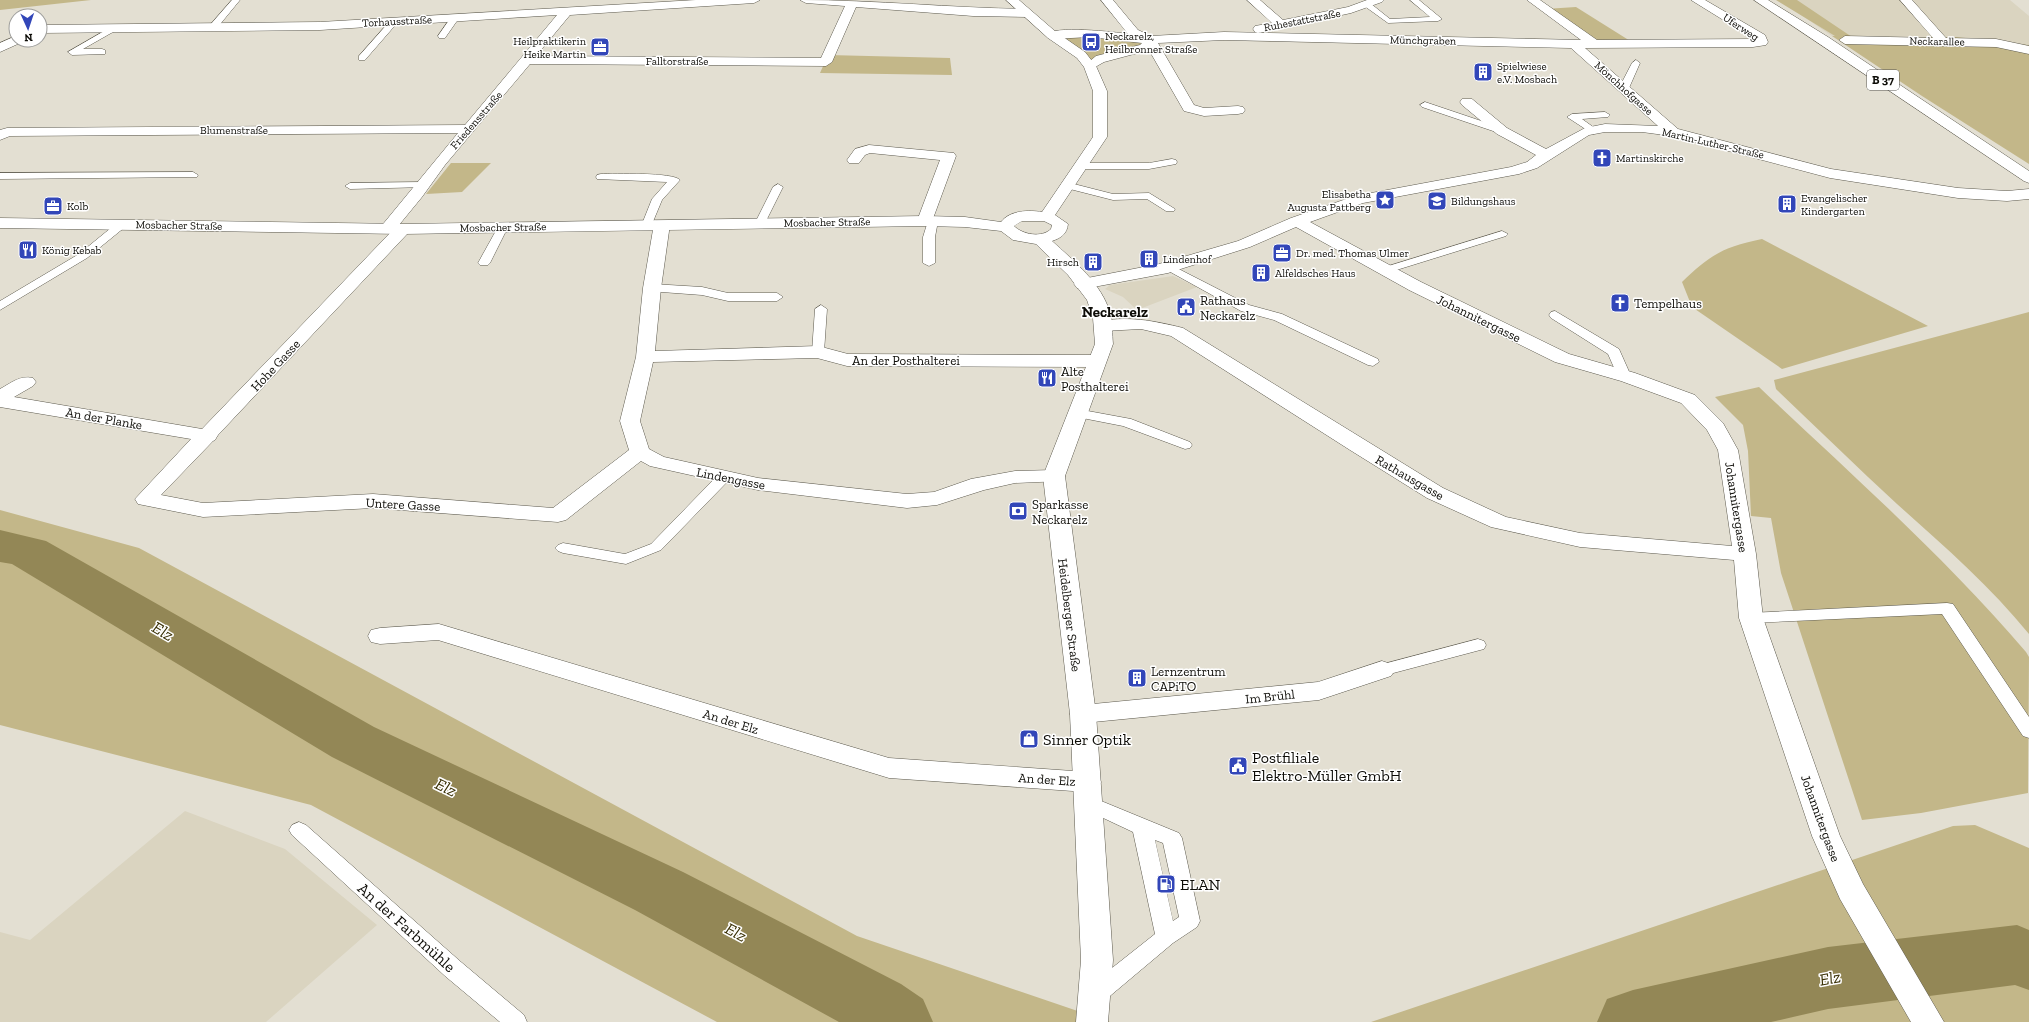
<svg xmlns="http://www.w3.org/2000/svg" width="2029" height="1022" font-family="'Zilla Slab',serif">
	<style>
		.built { fill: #dad4c0 }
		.green { fill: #c3b789 }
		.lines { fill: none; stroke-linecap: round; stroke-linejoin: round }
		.river { fill: #938756; fill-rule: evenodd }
		.lane-casing { stroke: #5d5a4e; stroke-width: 1 }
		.street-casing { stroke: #5d5a4e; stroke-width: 1 }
		.secondary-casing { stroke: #5d5a4e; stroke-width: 1 }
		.primary-casing { stroke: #5d5a4e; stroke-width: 1 }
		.lane { fill: #fff; fill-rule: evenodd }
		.street { fill: #fff; fill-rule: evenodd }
		.secondary { fill: #fff; fill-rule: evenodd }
		.primary { fill: #fff; fill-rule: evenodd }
		.labels { text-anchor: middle; stroke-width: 3; stroke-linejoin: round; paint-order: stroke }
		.far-street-label { font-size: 11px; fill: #0d0c07; stroke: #fff }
		.far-poi-label { font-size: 11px; fill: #0d0c07; stroke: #fff; text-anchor: start }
		.shield { fill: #fff; stroke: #565551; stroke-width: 1 }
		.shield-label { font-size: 12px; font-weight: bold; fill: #0d0c07 }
		.poi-label { font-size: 13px; fill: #0d0c07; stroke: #fff; text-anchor: start }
		.street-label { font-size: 13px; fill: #0d0c07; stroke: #fff }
		.quarter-label { font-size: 15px; font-weight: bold; fill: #0d0c07; stroke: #fff }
		.near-poi-label { font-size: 16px; fill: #0d0c07; stroke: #fff; text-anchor: start }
		.near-street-label { font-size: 16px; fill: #0d0c07; stroke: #fff }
		.near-water-label { font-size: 17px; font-style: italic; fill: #3a3106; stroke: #fff }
	</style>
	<rect width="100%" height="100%" fill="#e3dfd2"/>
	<path class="built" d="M1779,0H2010L2029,16V45L1956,37L1832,36Z
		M1173,276L1197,287L1137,310L1123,297L1105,289L1110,285Z
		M185,811L285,849L377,925L266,1022H0V932L30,940Z"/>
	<path class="green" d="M0,0H91L0,10Z
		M1776,0H1797L1852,37H1956L2029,45V164L1922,96L1832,36H1835Z
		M1576,7L1635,44H1594L1545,9Z
		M1073,33L1150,40L1144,48L1090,66L1052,35Z
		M828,55L950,58L952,75L820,73Z
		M451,163H491L462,192L426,194Z
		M1762,239L1928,326L1782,369L1692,307L1682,282C1710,255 1723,247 1762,239Z
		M2029,312V634C1990,586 1943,545 1897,504C1856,466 1816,427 1776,389L1774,380Z
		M1759,387C1850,473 1945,557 2026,652L2029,657L2028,793L1921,813L1862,820L1781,573L1771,518L1751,516L1748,451L1743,425L1715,397Z
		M0,510L139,548L857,936L1110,1022H717L311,805L0,725Z
		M1975,825L2029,848V1022H1371L1953,826Z"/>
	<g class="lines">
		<path class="river" d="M0,530L46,541L374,727L683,872L901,984L923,999L933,1022H839L635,910L332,757L12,564L0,562Z
			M2017,925L2029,930V990L2015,985L1828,1009L1771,1022H1597L1607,999L1633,990L1828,947Z"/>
		<g class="lane-casing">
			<path id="lane" d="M232,0H240L217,28H211V24Z
				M1410,0H1419L1442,19L1438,21L1388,23L1363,5L1370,3L1390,19L1430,17Z
				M452,16L459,18L445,38H439L438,36Z
				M391,20L398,22L365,60H359V56Z
				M113,26L120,28L83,49H102L105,50V54L72,55L68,52Z
				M1636,60L1640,63L1629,88L1627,90H1621L1619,88L1632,63Z
				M1425,102L1505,129L1507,131L1505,133H1499L1422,107L1420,105Z
				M1605,112L1610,115L1608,117L1582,119L1596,129V133L1593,134L1567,117L1572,114Z
				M1172,159L1176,160L1177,162L1176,164L1149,169H1080L1075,166L1080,163H1149Z
				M193,172L198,175L197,177L0,179V173Z
				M601,174C614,174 673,172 680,180L662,200L652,224L647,227L642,224L652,199L667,182L597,179L596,177L597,175Z
				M423,182L427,183L428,185L427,187L350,189L345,186L350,183Z
				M1066,182L1113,194L1149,193L1175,209L1174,211H1166L1147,199L1113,200L1062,187L1061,185L1062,183Z
				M778,184L783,187L765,223L760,226L756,225L755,223L773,187Z
				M933,218L938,221L935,237V263L929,266L923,263V237L928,221Z
				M121,222L126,225L125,227L87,258L0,310V301L79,254L117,223Z
				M503,224L508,227L490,263L488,265H480L478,263L498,227Z
				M1502,231L1508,234L1506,236L1390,272L1386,273L1380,270L1382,268Z
				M1169,264L1249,305L1282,314L1378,359L1379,362L1373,366L1368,365L1274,320L1241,311L1165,269L1163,267Z
				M652,284L702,287L728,293H777L783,297L777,301H728L702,295L648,291L646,288Z
				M821,305L827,309L824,352L818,356L812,352L815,309Z
				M1555,311L1619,349L1631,376L1629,379H1619L1608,354L1551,318L1549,315L1551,312Z
				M1077,409L1131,419L1190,442L1192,445L1190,448L1185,449L1123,426L1072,416L1070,413L1072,410Z
				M724,473L729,474L731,477L729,480L661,550L626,564L563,553L558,551L555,548L558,545L563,543L625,554L651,544L719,474Z
				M1947,603L1953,604L2029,717V738L2023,736L1942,614L1751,623L1745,622L1743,618L1745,614L1751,613Z
				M1478,639L1484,641L1486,645L1484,649L1382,676L1376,674L1373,670L1376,666Z
				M1089,796L1179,833L1182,838L1200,921L1197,927L1173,943L1104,1001L1096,1004L1088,1001L1085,994L1088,987L1155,934L1133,832L1082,808L1079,803L1082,798ZM1155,840L1163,843L1179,917L1173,921Z
				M299,822L306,825L461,962L524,1015L527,1022H500L445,976L292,835L289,830L292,825Z"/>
		</g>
		<g class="street-casing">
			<path id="street" d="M696,0H760L754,3L570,15L536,56L821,58L845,6L806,3L800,0C876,0 951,8 1027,9L1033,13L1027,17L973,16L856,7L832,62L826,66L530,64L445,165L422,197L399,225L409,226L411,229L409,232L218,435L215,440L213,441L161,495L203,503L373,494L553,508L629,450L620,421L636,357L643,288L654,224L656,221H668L670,224L661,288L655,351L818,346L848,354L1097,355L1104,357L1106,361L1104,365L1097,367L847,366L817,358L653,362L640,421L649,449L664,457L758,478L907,494L934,492L971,479L1015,471L1054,470L1062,471L1065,476L1062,481L1015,483L984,490L937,505L907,508L758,490L650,466L641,461L566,520L558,522L373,508L203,517L138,504L135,499L191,439L0,407V389C11,383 20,375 33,378L36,382L33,386L14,397L202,429L390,233L381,232L379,229L458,133L10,136L0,140V130L7,128L465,125L557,15L320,30L40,33V25L320,22Z
				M1101,0H1113L1138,30L1151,36L1224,32L1581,40L1527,0H1540L1597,40L1754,39L1691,0H1705L1765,35L1768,42L1766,45L1753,47L1585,48L1678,129L1831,169L1958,188L2007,191L2029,189V199L2007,201L1958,198L1830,178L1672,136L1642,132H1605L1589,135L1537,168L1519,174L1363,203L1310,222L1421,282L1569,354L1635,373L1695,395L1723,423L1738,450L1756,554L1763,618L1840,836L1863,884L1944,1022H1911L1840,899L1812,836L1739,618L1734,560L1580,547L1491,527L1427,498L1350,450L1171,336L1141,329L1103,331L1097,330L1094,326L1097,322C1126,315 1155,321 1183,328L1443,488L1506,517L1580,533L1732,546L1718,450L1707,430L1681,403L1621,381L1555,362L1409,290L1296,227L1250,247L1168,273L1083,289L1077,288L1074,284L1077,280L1159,264L1238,241L1291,218L1355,196L1511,167L1527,162L1536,155L1497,134L1462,105L1460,102L1462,99H1472L1507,128L1546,149L1585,128L1605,124L1658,126L1571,48L1224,40L1158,43L1194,105L1204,108L1238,106L1243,107L1245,110L1243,113L1238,114L1204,116L1184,111L1149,50L1104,62L1090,70L1084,66L1096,56L1140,45L1142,43L1090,37L1052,39L1046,35C1053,25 1115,32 1128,34Z
				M1247,0H1260L1283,20L1348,7L1367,0H1384L1382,2L1351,13L1259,33L1255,32L1253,29L1255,26L1272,23Z
				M1900,0H1912L1946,38L1996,39L2029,46V54L1996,47L1845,44L1839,40L1845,36L1933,38Z
				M16,36V40H22L20,43L0,52V43Z
				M869,145L954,153L956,156L931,224H919L917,221L940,160L870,153L865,155L859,163H849L847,160L855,149Z
				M439,624L889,758L1087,772L1097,775L1101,782L1097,789L1087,792L889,778L438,640L380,644L371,642L368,636L371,630L380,628Z
				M1382,661L1391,664L1395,670L1391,676L1319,700L1083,723L1074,721L1070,714L1074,707L1083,705L1318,682Z"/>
		</g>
		<g class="secondary-casing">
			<path id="secondary" d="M1006,0H1019L1056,32L1085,52L1096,66L1107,91V137L1055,215L1068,224C1067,234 1061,238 1052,241C1074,261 1102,284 1110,313C1113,323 1112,334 1113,344L1065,476L1096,714L1113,960L1108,1022H1076L1081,960L1070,714L1043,476L1095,344L1093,318L1087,300L1068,275L1036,244L1013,240L1001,231L965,227L925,226L403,234L0,228V218L403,224L925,216L965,217L1001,222C1010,210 1029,210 1042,212L1093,137V91L1084,67L1077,58L1048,38ZM1022,221H1044L1052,225L1051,229C1042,238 1023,235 1014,226Z"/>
		</g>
		<g class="primary-casing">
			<path id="primary" d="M1754,0H1768L1828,37L2029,171V183L2024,181Z"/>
		</g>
		<use href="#lane" class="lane"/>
		<use href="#street" class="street"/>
		<use href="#secondary" class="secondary"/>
		<use href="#primary" class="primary"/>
	</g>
	<defs>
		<g id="bus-square" transform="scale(1)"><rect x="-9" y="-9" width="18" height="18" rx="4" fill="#3246b8" stroke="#fff"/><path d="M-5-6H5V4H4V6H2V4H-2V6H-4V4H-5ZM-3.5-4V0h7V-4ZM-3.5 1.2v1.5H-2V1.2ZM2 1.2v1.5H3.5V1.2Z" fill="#fff"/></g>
		<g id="office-square" transform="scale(1)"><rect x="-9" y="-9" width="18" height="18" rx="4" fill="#3246b8" stroke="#fff"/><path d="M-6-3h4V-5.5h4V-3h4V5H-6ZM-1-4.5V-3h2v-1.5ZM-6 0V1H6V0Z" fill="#fff"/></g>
		<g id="building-square" transform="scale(1)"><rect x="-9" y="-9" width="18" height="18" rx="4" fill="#3246b8" stroke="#fff"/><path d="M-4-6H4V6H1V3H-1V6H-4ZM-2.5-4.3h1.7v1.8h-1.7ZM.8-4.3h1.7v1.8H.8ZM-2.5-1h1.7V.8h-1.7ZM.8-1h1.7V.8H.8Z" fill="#fff"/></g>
		<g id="church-square" transform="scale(1)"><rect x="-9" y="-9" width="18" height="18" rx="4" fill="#3246b8" stroke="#fff"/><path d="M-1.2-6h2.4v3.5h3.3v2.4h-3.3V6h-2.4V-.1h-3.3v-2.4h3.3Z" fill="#fff"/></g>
		<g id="sight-square" transform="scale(1)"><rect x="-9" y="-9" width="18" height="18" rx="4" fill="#3246b8" stroke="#fff"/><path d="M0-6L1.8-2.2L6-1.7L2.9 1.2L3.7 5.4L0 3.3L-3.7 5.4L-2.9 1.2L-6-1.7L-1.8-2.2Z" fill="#fff"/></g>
		<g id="school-square" transform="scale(1)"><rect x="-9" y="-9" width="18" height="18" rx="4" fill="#3246b8" stroke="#fff"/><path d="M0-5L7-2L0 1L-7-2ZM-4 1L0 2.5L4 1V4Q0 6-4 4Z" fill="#fff"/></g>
		<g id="restaurant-square" transform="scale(1)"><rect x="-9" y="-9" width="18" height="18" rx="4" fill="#3246b8" stroke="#fff"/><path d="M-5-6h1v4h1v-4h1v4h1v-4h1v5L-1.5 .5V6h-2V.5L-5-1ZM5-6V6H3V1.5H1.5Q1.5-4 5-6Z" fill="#fff"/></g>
		<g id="civic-square" transform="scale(1)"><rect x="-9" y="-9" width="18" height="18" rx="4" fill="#3246b8" stroke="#fff"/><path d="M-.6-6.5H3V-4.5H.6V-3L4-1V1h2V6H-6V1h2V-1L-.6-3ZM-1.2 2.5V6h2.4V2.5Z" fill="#fff"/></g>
		<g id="bank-square" transform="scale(1)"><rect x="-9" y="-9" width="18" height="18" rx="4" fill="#3246b8" stroke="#fff"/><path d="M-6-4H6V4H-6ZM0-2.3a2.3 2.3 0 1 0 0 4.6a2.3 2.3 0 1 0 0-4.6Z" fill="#fff"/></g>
		<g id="shop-square" transform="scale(1)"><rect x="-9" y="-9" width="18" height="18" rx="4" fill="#3246b8" stroke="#fff"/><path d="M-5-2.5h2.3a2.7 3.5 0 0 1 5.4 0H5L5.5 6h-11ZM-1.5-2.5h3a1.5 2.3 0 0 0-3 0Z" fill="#fff"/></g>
		<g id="fuel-square" transform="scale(1)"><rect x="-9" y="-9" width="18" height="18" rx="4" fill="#3246b8" stroke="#fff"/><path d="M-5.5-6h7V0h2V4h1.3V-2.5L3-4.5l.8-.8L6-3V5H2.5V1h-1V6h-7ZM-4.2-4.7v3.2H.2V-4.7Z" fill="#fff"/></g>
	</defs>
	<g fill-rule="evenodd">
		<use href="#bus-square" x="1091" y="42"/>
		<use href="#office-square" x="600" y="47"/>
		<use href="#building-square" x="1483" y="72"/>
		<use href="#church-square" x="1602" y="158"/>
		<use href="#sight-square" x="1385" y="200"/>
		<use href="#school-square" x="1437" y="201"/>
		<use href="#building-square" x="1787" y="204"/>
		<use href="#office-square" x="53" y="206"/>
		<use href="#restaurant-square" x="28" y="250"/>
		<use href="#office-square" x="1282" y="253"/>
		<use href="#building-square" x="1149" y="259"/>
		<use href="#building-square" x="1093" y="262"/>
		<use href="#building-square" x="1261" y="273"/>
		<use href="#church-square" x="1620" y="303"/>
		<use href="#civic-square" x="1186" y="307"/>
		<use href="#restaurant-square" x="1047" y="378"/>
		<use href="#bank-square" x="1018" y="511"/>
		<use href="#building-square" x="1137" y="678"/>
		<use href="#shop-square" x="1029" y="739"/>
		<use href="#civic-square" x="1238" y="766"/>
		<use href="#fuel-square" x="1166" y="884"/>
	</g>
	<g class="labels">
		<g class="far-street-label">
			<text transform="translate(1302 20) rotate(-11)" y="4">Ruhestattstraße</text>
			<text transform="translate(397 21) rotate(-3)" y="4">Torhausstraße</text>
			<text transform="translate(1741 27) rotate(33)" y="4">Uferweg</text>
			<text transform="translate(1423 40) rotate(1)" y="4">Münchgraben</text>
			<text transform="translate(1937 41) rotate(1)" y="4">Neckarallee</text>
			<text x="677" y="65">Falltorstraße</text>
			<text transform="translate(1624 88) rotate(42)" y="4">Mönchhofgasse</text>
			<text transform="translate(476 120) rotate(-49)" y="4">Friedensstraße</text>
			<text x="234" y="134">Blumenstraße</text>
			<text transform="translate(1713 143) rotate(13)" y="4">Martin-Luther-Straße</text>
			<text transform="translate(827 222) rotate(-1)" y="4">Mosbacher Straße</text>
			<text transform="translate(179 225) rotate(1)" y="4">Mosbacher Straße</text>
			<text transform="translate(503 227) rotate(-1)" y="4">Mosbacher Straße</text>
		</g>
		<g class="far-poi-label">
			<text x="1105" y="40">Neckarelz,<tspan x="1105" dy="13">Heilbronner Straße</tspan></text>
			<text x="586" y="45" text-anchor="end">Heilpraktikerin<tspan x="586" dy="13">Heike Martin</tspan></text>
			<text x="1497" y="70">Spielwiese<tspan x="1497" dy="13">e.V. Mosbach</tspan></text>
			<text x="1616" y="162">Martinskirche</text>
			<text x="1371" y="198" text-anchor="end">Elisabetha<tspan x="1371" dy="13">Augusta Pattberg</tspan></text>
			<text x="1801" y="202">Evangelischer<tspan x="1801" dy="13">Kindergarten</tspan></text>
			<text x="1451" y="205">Bildungshaus</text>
			<text x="67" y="210">Kolb</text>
			<text x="42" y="254">König Kebab</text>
			<text x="1296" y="257">Dr. med. Thomas Ulmer</text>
			<text x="1163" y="263">Lindenhof</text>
			<text x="1079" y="266" text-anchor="end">Hirsch</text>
			<text x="1275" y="277">Alfeldsches Haus</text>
		</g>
		<rect class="shield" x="1867" y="70" width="32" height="20" rx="3"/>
		<g class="shield-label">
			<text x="1883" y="84">B 37</text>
		</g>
		<g class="poi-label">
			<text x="1200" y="305">Rathaus<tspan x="1200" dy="15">Neckarelz</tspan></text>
			<text x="1634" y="308">Tempelhaus</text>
			<text x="1061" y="376">Alte<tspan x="1061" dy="15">Posthalterei</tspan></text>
			<text x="1032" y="509">Sparkasse<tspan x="1032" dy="15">Neckarelz</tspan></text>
			<text x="1151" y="676">Lernzentrum<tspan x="1151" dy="15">CAPiTO</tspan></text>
		</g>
		<g class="street-label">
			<text transform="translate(1479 318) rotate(26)" y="5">Johannitergasse</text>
			<text x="906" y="365">An der Posthalterei</text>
			<text transform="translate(275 365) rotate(-47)" y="5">Hohe Gasse</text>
			<text transform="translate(104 418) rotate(10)" y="5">An der Planke</text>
			<text transform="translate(1410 477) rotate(30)" y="5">Rathausgasse</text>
			<text transform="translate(731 478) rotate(11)" y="5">Lindengasse</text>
			<text transform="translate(403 504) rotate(3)" y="5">Untere Gasse</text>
			<text transform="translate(1737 507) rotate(81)" y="5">Johannitergasse</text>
			<text transform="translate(1070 615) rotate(83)" y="5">Heidelberger Straße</text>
			<text transform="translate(1270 696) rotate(-6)" y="5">Im Brühl</text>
			<text transform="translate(731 721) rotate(17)" y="5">An der Elz</text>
			<text transform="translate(1047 779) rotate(4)" y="5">An der Elz</text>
			<text transform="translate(1821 818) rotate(70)" y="5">Johannitergasse</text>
		</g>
		<g class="quarter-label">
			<text x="1115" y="317">Neckarelz</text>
		</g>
		<g class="near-poi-label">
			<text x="1043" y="745">Sinner Optik</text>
			<text x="1252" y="763">Postfiliale<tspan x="1252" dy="18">Elektro-Müller GmbH</tspan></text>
			<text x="1180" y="890">ELAN</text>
		</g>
		<g class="near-street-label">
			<text transform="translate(407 927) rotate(42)" y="6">An der Farbmühle</text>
		</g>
		<g class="near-water-label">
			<text transform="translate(163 631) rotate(30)" y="6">Elz</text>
			<text transform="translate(446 787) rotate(26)" y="6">Elz</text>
			<text transform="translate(736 932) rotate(28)" y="6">Elz</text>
			<text transform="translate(1830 978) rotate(-10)" y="6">Elz</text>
		</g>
	</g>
	<g transform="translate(28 28) rotate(177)"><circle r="19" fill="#ffffff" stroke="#9e9e9c"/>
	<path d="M0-3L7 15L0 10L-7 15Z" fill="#3246b8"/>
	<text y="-6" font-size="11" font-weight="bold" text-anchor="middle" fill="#0d0c07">N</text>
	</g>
</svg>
